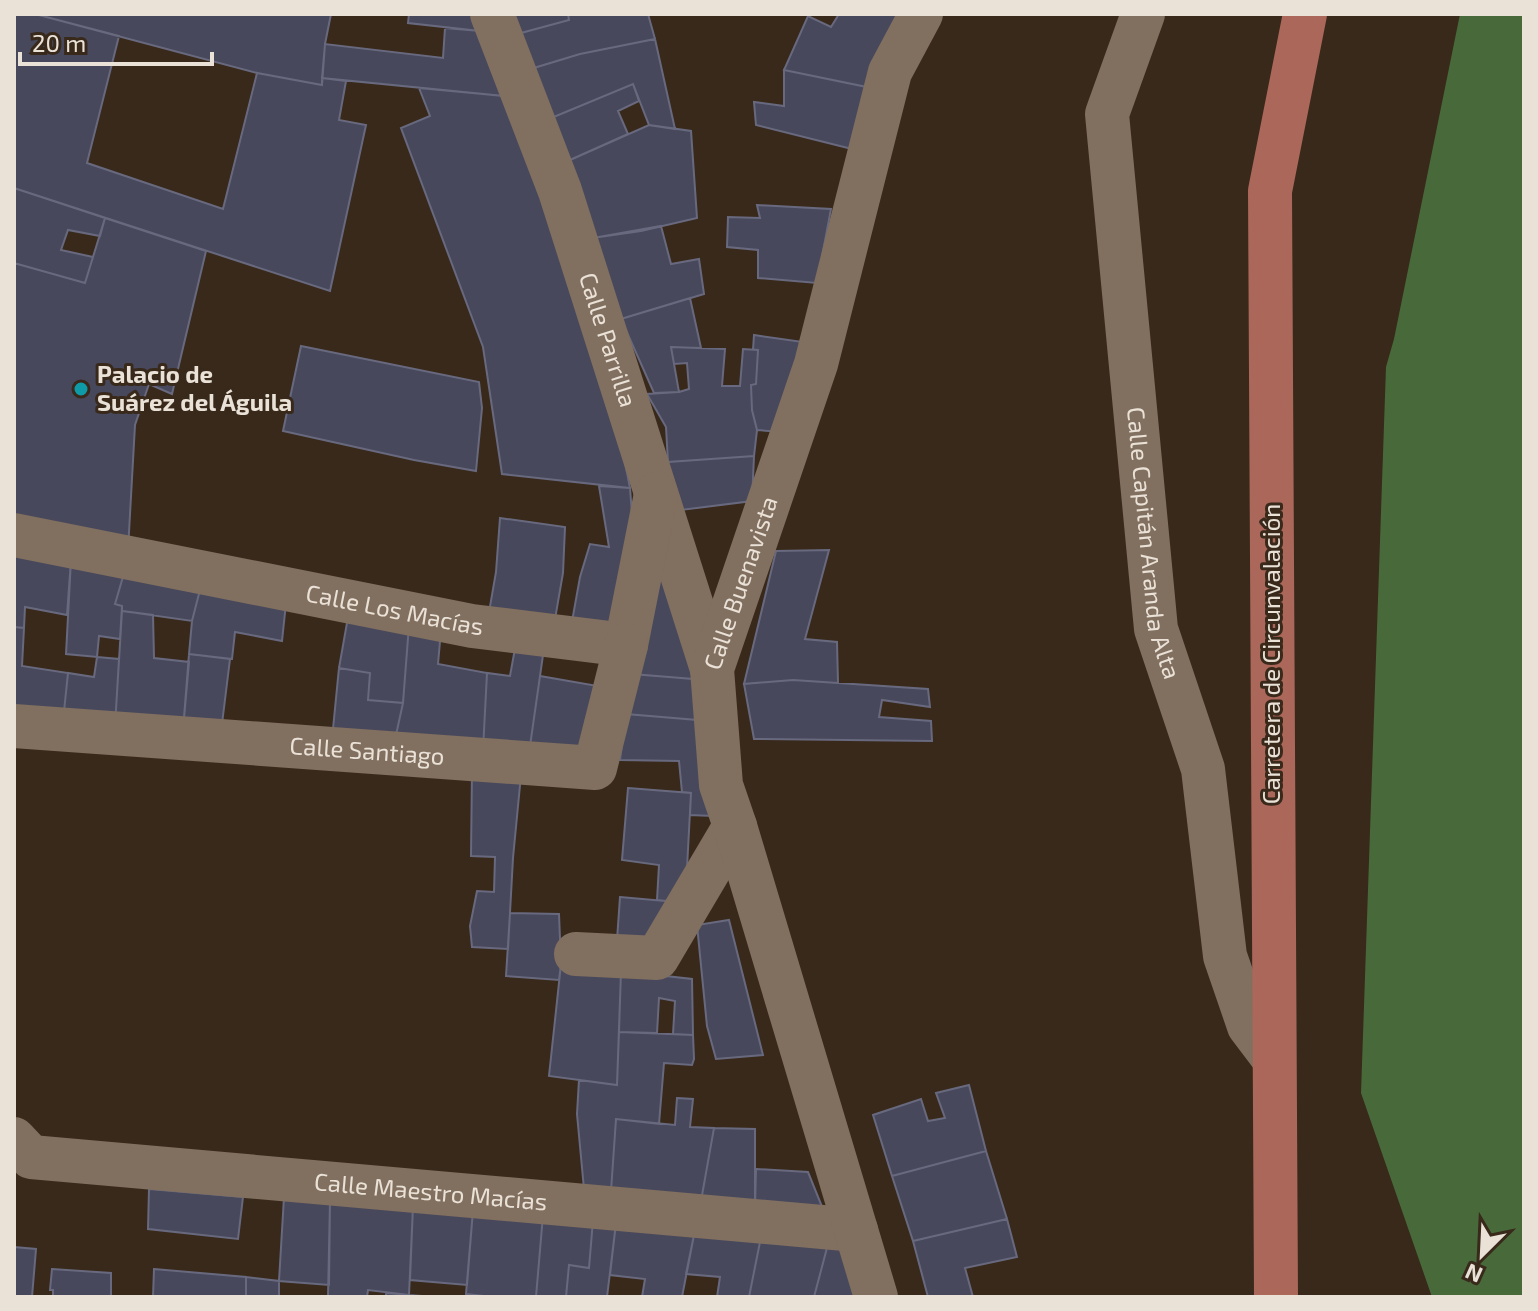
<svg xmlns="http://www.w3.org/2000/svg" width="1538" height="1311" font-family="'Exo 2',sans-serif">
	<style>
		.forest { fill: #486a3a }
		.building { fill: #47485c; stroke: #68697e; stroke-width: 2 }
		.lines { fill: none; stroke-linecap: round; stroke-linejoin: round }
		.minor { stroke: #816f5f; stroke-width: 44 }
		.major { stroke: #aa675a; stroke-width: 44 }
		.culture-dot { fill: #0f9aa8; stroke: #38291b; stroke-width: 3 }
		.labels { text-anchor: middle; stroke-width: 6; stroke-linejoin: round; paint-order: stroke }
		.street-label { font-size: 24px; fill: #eae1d7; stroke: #38291b }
		.poi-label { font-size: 24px; font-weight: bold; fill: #eae1d7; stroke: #38291b; text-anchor: start }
	</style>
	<rect width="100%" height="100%" fill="#38291b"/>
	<path class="forest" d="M1460,14H1524V1297H1432L1361,1093L1386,367L1394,339Z"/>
	<path class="building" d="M14,14H35L119,36L87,163L223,209L257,73L322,85V78L346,81L339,120L366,125L330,291L14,188Z
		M35,14H331L325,44L322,85L257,73Z
		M409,14H473L480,31L408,23Z
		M502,14H568L569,20L510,36Z
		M568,14H648L655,39L580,54L524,71L510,36L569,20Z
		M839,14H904L867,87L784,70L808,16L831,27Z
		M445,28L480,31L504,96L322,78L325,44L443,58Z
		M655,39L675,129L649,125L633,84L544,121L524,71L580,54Z
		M784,70L867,87L852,149L756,125L754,102L784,106Z
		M633,84L639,101L618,111L628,134L561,164L544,121Z
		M419,88L504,96L606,366L630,488L502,474L483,347L401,128L430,116Z
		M649,125L691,131L697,218L641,231L593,238L561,164Z
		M14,188L105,218L100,236L68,230L61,250L93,257L85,283L14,263Z
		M757,205L831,209L817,283L758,278V250L727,247L728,217L760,218Z
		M105,218L206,251L172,394L149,384L135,425L128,550L14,523V263L85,283Z
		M661,226L671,264L699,259L704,294L621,319L593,238Z
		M690,298L701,348L671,347L679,392L654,393L621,319Z
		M754,335L803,342L781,432L757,430L752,410L751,385L756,384L758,350H753Z
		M301,346L479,382L482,408L476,471L414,460L283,431Z
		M671,347L725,349L722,386H740L743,349L758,350L756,384L751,385L752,410L757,430L754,456L668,462L666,427L647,394L679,392L689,389L687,363L674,364Z
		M754,456L752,501L673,511L668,462Z
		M599,486L630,488L635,553L619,632L571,627L580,577L590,544L609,547Z
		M500,518L565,527L563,573L554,625L488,618L496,572Z
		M14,549L71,560L67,615L25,607L24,628L14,627Z
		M829,550L805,639L837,642L838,683L793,680L744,684L776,551Z
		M71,560L125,570L115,604L122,606L120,639L99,636L97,657L66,654Z
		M125,570L201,586L192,621L122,611V606L115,604Z
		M653,579L682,580L693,679L632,674Z
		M201,586L286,603L282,641L235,632L232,659L189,654L192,621Z
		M122,611L153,615L154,658L189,662L183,730L115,726Z
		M348,617L409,625L403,703L368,700L370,673L339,668Z
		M409,625L441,630L438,664L487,673L483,750L394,744L403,703Z
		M14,627L24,628L22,666L68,673L63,721L14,718Z
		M516,643L544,648L529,753L483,750L487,673L510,676Z
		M189,654L230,659L221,732L183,730Z
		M97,657L119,659L115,726L63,721L68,673L94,677Z
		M339,668L370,673L368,700L403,703L394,744L332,739Z
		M632,674L693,679L697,720L626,714Z
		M540,676L609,688L591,758L529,753Z
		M793,680L928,689L930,707L882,700L879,717L931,721L932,741L754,739L744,684Z
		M626,714L697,720L713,816L690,815L691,793L682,792L679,761L620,760Z
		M472,771L521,775L513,858L508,949L472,947L470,926L477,891L494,892L495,857L471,856Z
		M628,788L691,793L687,868L677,902L657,900L659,865L622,860Z
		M620,897L677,902L648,947L617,940Z
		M510,913L559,914L561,964L559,980L506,976Z
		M729,920L763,1055L716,1059L707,1026L697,925Z
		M561,964L621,971L617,1085L549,1076Z
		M621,971L692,979L693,1035L673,1034L675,1001L659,998L657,1033L619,1032Z
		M619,1032L693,1035L694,1059L692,1065L664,1063L659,1124L616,1119L611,1191L584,1189L577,1114L579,1080L617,1085Z
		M969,1085L986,1151L892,1176L873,1115L921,1099L928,1121L945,1118L936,1093Z
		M677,1098L693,1099L690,1127L714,1128L701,1201L611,1191L616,1119L675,1125Z
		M714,1128L755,1129V1207L701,1201Z
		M986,1151L1007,1219L913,1241L892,1176Z
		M756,1169L808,1172L825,1214L755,1207Z
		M149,1189L243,1197L238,1239L148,1229Z
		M284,1197L330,1201L329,1285L279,1281Z
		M330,1201L413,1206L409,1295L368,1290L367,1297H328Z
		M413,1206L473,1210L467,1285L410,1280Z
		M473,1210L543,1215L536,1297H493L466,1294Z
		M543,1215L593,1220L589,1268L569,1265L566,1297H536Z
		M1007,1219L1017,1257L965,1268L973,1297H928L913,1241Z
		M593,1220L616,1223L607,1297H566L569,1265L589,1268Z
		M616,1223L695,1230L682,1297H642L645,1279L610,1275Z
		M695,1230L761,1237L749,1297H717L720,1277L686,1274Z
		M761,1237L828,1244L814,1297H749Z
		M828,1244L857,1247L855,1297H814Z
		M14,1247L36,1249L32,1297H14Z
		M52,1269L111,1273V1297H53V1290H50Z
		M154,1269L246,1277V1297H153Z
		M246,1277L279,1281V1297H246Z
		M386,1293L409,1295L435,1297H386Z"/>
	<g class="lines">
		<g class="minor">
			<path id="s1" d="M492,14L560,191L712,669"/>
			<path id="s2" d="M1143,14L1107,114L1156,629L1203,769L1225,956L1249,1026L1274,1059"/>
			<path id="s3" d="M14,535L472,626L626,645L656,494"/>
			<path id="s4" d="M14,726L595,768L626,645"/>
			<path d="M576,954L657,958L735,826"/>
			<path id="s5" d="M14,1139L31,1157L856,1230"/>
			<path id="s6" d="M876,1297L735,826L721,785L712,669L816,364L890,72L921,14"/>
		</g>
		<path class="major" d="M1276,1297L1270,191L1305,14"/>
	</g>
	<circle class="culture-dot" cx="81" cy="389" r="8"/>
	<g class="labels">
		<g class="street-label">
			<text dy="8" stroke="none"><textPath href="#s1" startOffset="346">Calle Parrilla</textPath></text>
			<text dy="8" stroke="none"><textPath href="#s2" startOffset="538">Calle Capitán Aranda Alta</textPath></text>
			<text dy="8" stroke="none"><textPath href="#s6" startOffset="742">Calle Buenavista</textPath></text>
			<text dy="8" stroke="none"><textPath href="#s3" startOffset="388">Calle Los Macías</textPath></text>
			<text transform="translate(1272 654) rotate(-90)" y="8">Carretera de Circunvalación</text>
			<text dy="8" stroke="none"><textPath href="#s4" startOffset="354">Calle Santiago</textPath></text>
			<text dy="8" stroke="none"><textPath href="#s5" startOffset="426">Calle Maestro Macías</textPath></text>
		</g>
		<g class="poi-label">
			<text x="97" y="383">Palacio de<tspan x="97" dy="28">Suárez del Águila</tspan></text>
		</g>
	</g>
	<rect width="1538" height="1311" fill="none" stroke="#eae1d7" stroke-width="32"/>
	<g transform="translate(1482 1255) rotate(204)" stroke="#38291b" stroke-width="6" paint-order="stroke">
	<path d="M0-6L14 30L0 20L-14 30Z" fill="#eae1d7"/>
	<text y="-12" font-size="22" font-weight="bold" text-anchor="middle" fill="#eae1d7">N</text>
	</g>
	<path d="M20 52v12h192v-12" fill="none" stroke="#eae1d7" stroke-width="4"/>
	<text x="32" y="52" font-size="24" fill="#eae1d7" stroke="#38291b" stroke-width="6" paint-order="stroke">20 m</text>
</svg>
